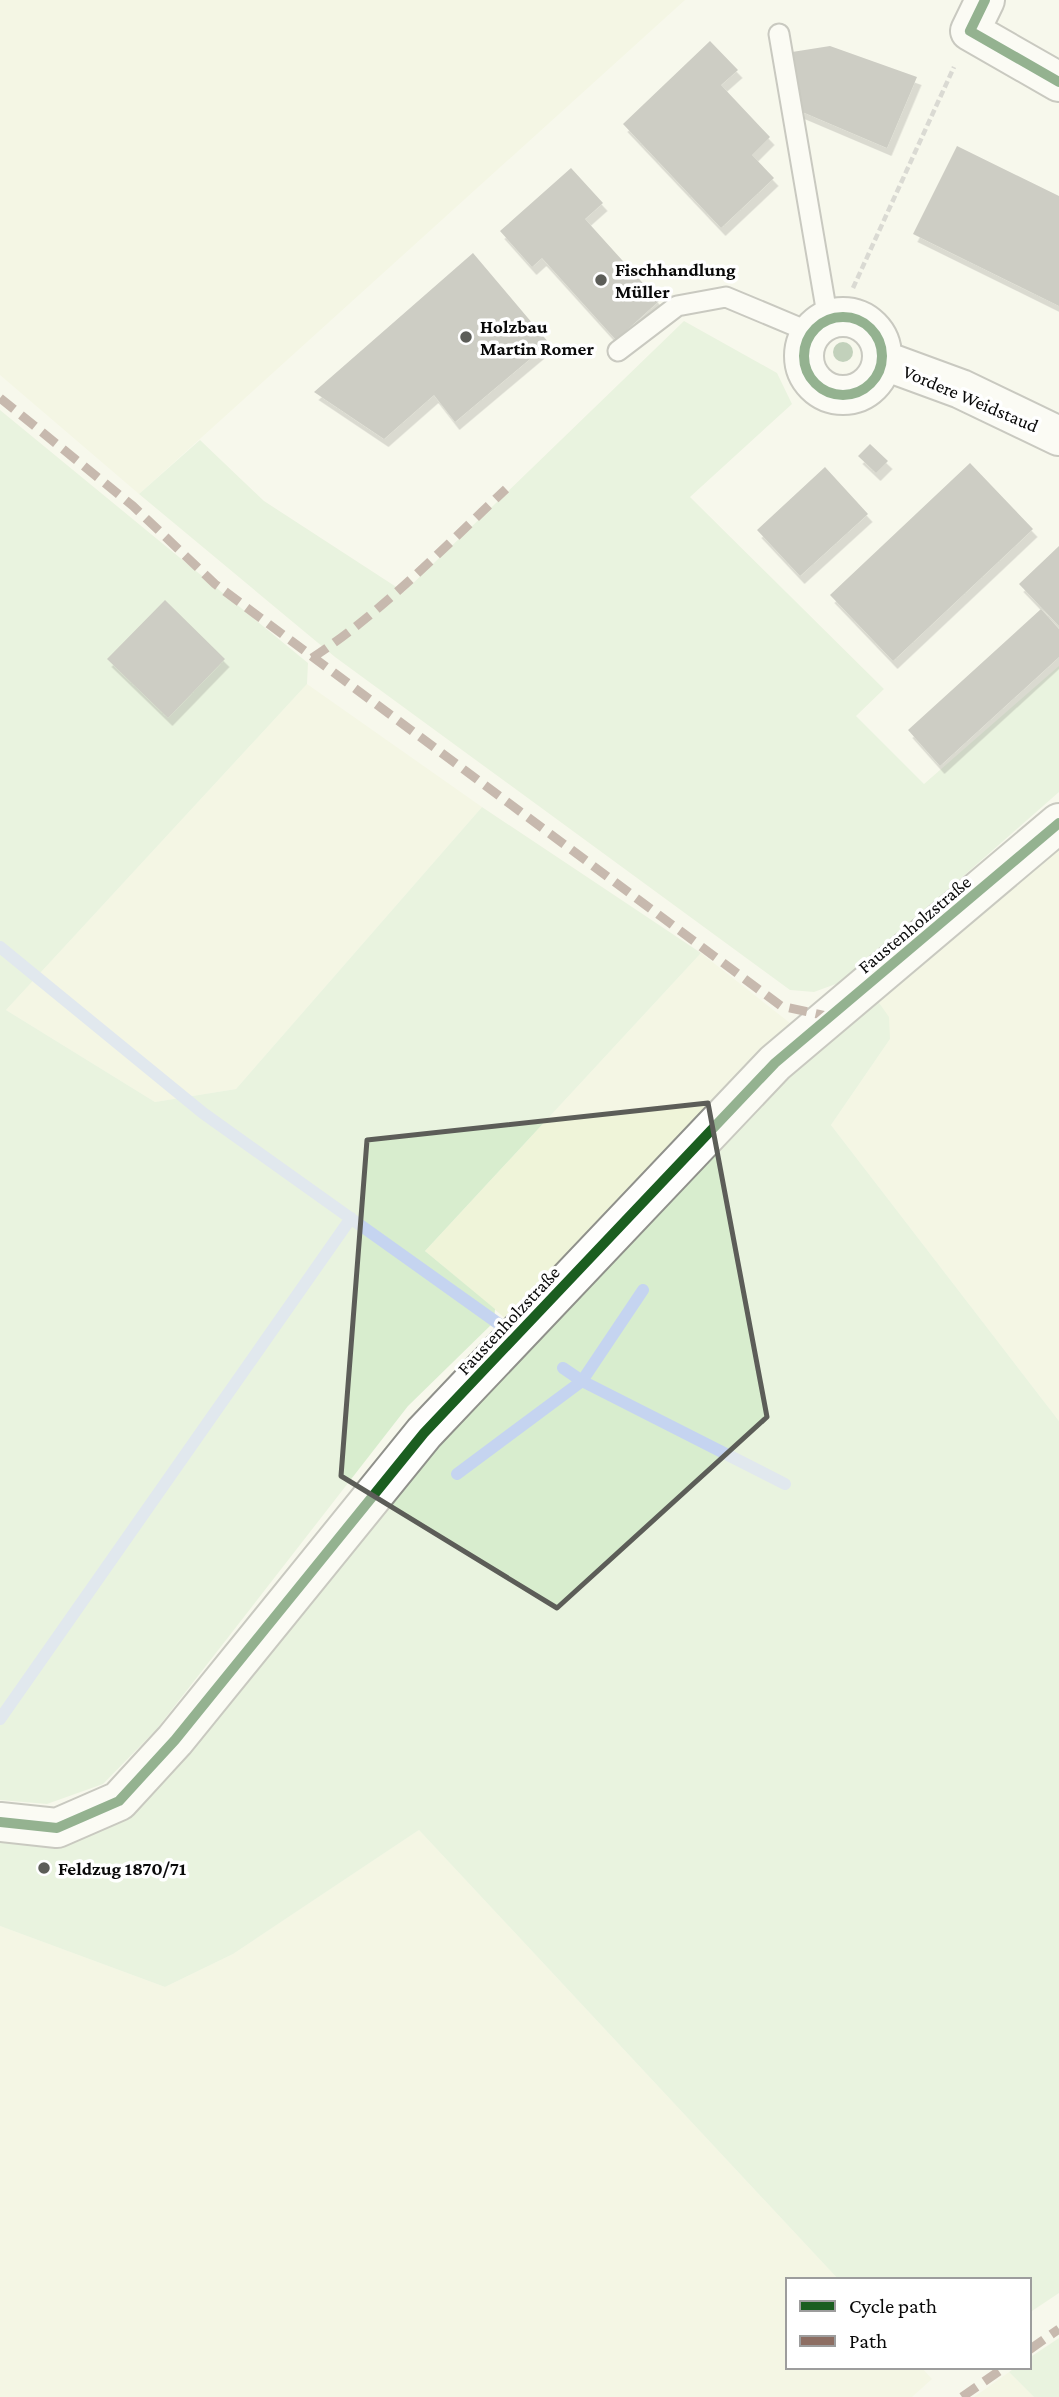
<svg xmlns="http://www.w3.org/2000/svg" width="1059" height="2397" font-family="'Crimson Pro',serif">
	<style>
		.farmland { fill: #eff4d9 }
		.green { fill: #d8edce }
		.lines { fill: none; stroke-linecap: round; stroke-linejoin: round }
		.stream { stroke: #c5d4f0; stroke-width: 12 }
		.building { fill: #9a9a93; filter: url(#shadow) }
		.service-casing { stroke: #90918b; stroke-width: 23 }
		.minor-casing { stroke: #90918b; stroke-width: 42 }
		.tertiary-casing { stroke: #90918b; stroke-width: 42 }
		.path { stroke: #b6b6b4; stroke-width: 4.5; stroke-dasharray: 7 3.5; stroke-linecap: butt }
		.service { stroke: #fefefc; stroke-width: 19 }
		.minor { stroke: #fefefc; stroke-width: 38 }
		.tertiary { stroke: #fefefc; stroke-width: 38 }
		.quiet { stroke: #8d6e63; stroke-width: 9; stroke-dasharray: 18 9; stroke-linecap: butt }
		.cycleway-casing { stroke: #fff; stroke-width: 15 }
		.cycleway { stroke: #1b5e20; stroke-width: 10 }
		.tree { fill: #81a27f }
		.marked { fill: none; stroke: #5c5d58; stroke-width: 5; stroke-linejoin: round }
		.poi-dot { fill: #5c5d58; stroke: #fff; stroke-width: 2.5 }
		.labels { text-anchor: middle; stroke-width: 7; stroke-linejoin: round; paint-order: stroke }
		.poi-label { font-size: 19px; font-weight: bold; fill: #090909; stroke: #fff; text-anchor: start }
		.street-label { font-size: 19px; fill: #090909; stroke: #fff }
	</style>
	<defs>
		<filter id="shadow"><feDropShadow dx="4.5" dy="8" stdDeviation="0" flood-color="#0004"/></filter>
	</defs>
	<rect width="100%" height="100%" fill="#f7f8ec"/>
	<path class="farmland" d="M0,0H685L139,494L0,375Z
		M307,684L482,807L236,1089L155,1102L6,1010Z
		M1059,846V1421L831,1125L890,1039L877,1000Z
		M701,953L790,1023L506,1319L425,1251Z
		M419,1830L839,2280H788V2367H921L932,2379L912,2397H0V1926L165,1987L233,1954Z
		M1009,2372L1034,2397H974Z"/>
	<path class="green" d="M684,321L777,373L792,404L690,497L884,689L856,716L924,784L1059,666V792L844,981L814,992L790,990L335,657L139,494L200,440L264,501L404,592Z
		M0,410L308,663L307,684L6,1010L155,1102L236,1089L482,807L701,953L425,1251L495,1309L494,1322L408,1406L156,1730L103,1784L47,1804L0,1800Z
		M877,1000L889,1017L890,1039L831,1125L1059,1421V2293L1029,2313V2280H839L419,1830L233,1954L165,1987L0,1926V1842L59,1848L127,1818L364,1531L530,1340L787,1067Z
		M1059,2338V2397H1034L1009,2372L1016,2367H1029V2358Z"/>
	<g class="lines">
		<path class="stream" d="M0,947L203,1113L506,1329
			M563,1368L582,1381L785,1484
			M457,1474L582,1381L643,1290
			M0,1719L351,1218"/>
	</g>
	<path class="building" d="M710,41L738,70L721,85L770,137L752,155L774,178L721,228L623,124Z
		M830,46L917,77L887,148L800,111L792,52Z
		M957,146L1059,196V306L913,234Z
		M571,168L603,203L585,219L659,301L616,340L542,258L532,267L500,231Z
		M473,253L549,343L455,422L434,395L384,439L314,392Z
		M870,444L888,461L876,473L858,456Z
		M970,463L1033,529L893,661L830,595Z
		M825,467L868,514L800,576L757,530Z
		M1059,546V626L1019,584Z
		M165,600L225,659L168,718L107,659Z
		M1041,609L1059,629V657L940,766L908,730Z"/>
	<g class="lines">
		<g class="service-casing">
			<path id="service" d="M779,34L828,320
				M618,351L677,306L726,297L812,333"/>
		</g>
		<g class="minor-casing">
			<path id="minor" d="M985,0L970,31L1059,82
				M804 356a39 39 0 1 1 78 0a39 39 0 1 1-78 0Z
				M882,360L961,389L1059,436"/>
		</g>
		<g class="tertiary-casing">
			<path id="tertiary" d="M0,1822L57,1828L119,1801L175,1740L424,1433L775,1063L1059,823"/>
		</g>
		<path class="path" d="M853,288L954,67"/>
		<use href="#service" class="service"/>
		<use href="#minor" class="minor"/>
		<use href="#tertiary" class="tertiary"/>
		<path class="quiet" d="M0,398L133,506L215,584L781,1006L831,1017
			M312,658C384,611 444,547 506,489
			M1029,2350L1059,2329
			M962,2397L1005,2367"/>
		<g class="cycleway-casing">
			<path id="cycleway" d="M985,0L970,31L1059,82
				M804 356a39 39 0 1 1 78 0a39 39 0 1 1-78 0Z
				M0,1822L57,1828L119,1801L175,1740L424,1433L775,1063L1059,823"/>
		</g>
		<use href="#cycleway" class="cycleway"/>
	</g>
	<circle class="tree" cx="843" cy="352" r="10"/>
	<path d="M0 0H1059V2397H0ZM708,1103L767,1417L557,1608L341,1476L367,1140Z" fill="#f7f8ec" fill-opacity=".55" fill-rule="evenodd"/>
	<path class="marked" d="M708,1103L767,1417L557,1608L341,1476L367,1140Z"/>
	<g class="poi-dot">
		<circle cx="601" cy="280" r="7"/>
		<circle cx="466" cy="337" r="7"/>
		<circle cx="44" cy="1868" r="7"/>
	</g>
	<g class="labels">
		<g class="poi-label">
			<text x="615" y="276">Fischhandlung<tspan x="615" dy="22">Müller</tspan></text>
			<text x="480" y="333">Holzbau<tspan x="480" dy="22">Martin Romer</tspan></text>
			<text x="58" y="1875">Feldzug 1870/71</text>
		</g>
		<g class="street-label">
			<text transform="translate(971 398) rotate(23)" y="7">Vordere Weidstaud</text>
			<text transform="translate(914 924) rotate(-40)" y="7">Faustenholzstraße</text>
			<text transform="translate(508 1320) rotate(-47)" y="7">Faustenholzstraße</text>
		</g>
	</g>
	<rect x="786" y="2278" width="245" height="91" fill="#ffffff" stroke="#9d9d9d" stroke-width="2"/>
	<rect x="800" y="2301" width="35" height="10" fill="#1b5e20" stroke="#9d9d9d" stroke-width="2"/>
	<text x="849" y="2313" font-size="21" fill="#090909">Cycle path</text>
	<rect x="800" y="2336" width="35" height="10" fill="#8d6e63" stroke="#9d9d9d" stroke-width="2"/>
	<text x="849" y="2348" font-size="21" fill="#090909">Path</text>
</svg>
